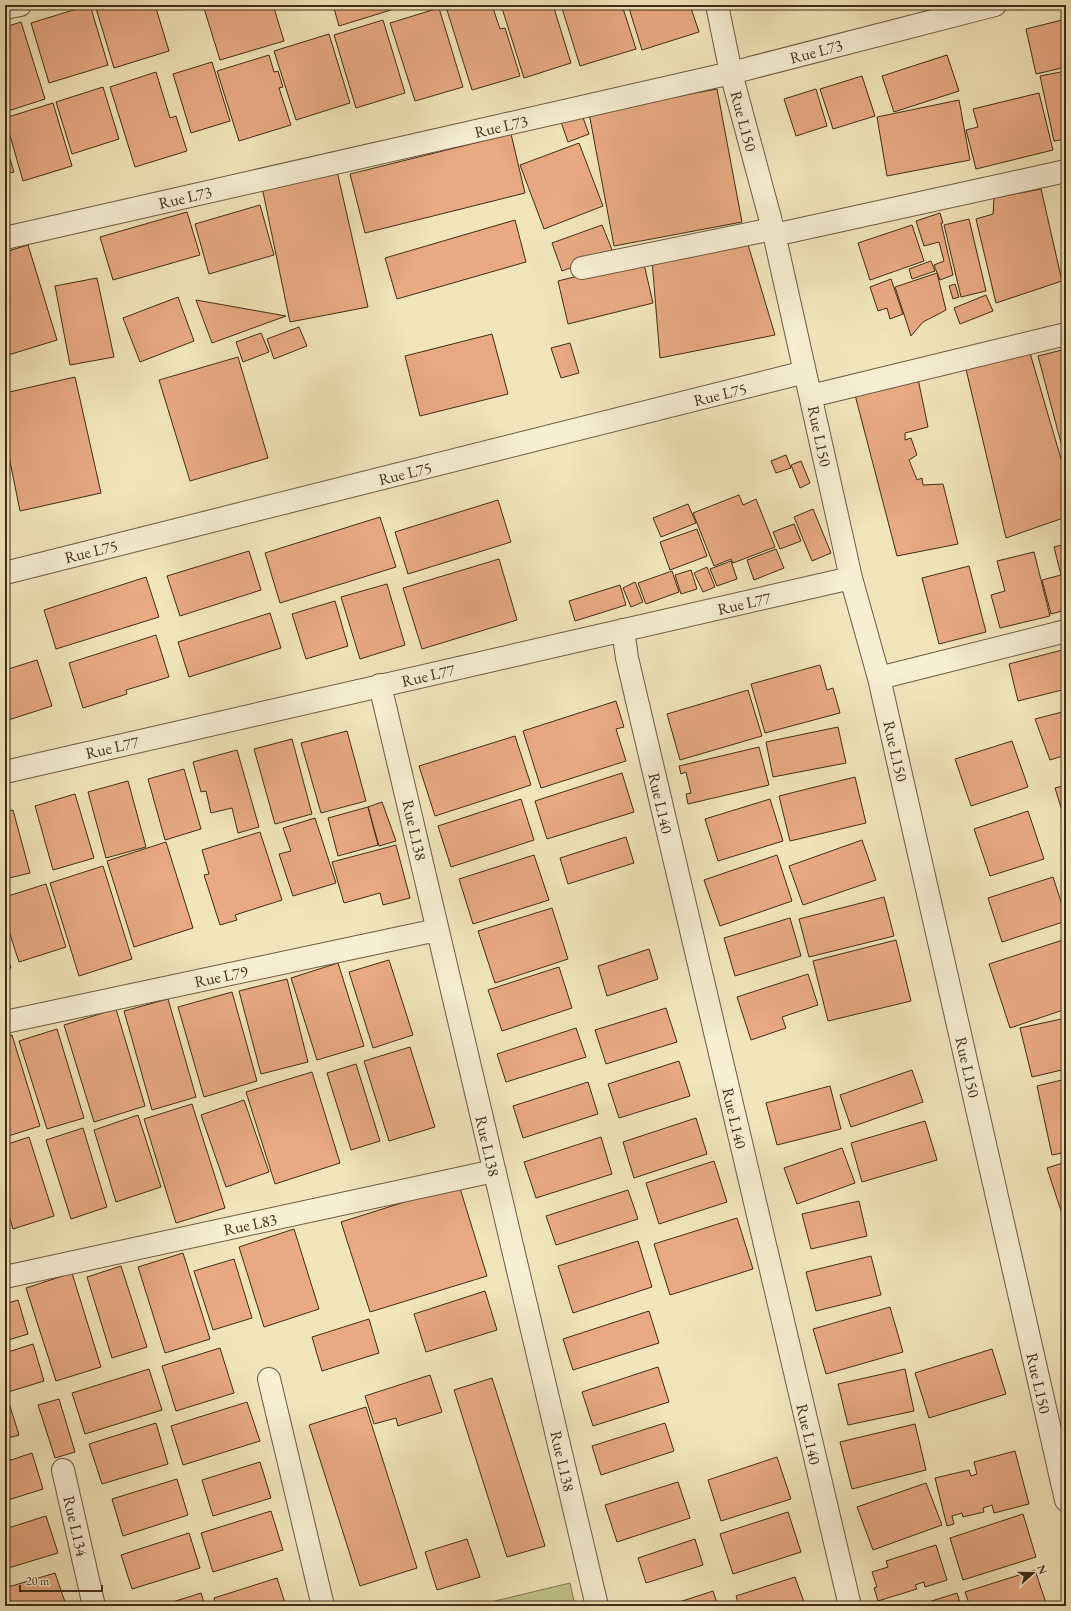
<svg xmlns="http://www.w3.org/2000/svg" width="1071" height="1611" font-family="'EB Garamond',serif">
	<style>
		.green { fill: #c1c28b; stroke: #817751 }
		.building { fill: #e8a983; stroke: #412c17 }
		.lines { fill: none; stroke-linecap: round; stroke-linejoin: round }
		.minor-casing { stroke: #6d5a40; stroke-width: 24 }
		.minor { stroke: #f7eed3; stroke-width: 22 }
		.labels { text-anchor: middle; stroke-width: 4; stroke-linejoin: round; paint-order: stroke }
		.street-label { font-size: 16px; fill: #412c17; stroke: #f7eed3 }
	</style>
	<rect width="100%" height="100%" fill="#f2e5bb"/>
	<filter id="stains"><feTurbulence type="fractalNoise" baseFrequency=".005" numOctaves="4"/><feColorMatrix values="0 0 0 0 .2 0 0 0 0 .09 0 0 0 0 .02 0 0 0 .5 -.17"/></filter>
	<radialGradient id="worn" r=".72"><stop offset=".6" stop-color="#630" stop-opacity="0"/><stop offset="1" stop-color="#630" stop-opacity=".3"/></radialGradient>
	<path class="green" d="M570,1583L575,1606H474Z"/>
	<path class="building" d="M90,5L108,65L49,83L31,23Z
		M95,5H155L169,51L114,68Z
		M203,5H273L284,41L220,60Z
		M333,5H389L391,10L339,26Z
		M462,5H492L500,29L505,28L520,76L472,90L447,10Z
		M501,5H553L571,63L524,78Z
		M561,5H622L636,49L580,66Z
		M628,5H690L699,32L642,50Z
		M439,8L463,87L415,101L390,23Z
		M1066,19V67L1036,74L1026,29Z
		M383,20L405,93L356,108L334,35Z
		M21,22L45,99L5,112V27Z
		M329,34L350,103L296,120L274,51Z
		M269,55L274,72L278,71L283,87L279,88L291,125L239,141L217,71Z
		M947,55L959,91L894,112L882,76Z
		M212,62L230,121L191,133L173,74Z
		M1066,71V139L1054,141L1040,76Z
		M156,72L170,118L176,116L187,151L135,167L110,87Z
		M862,76L875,116L833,129L820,89Z
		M103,87L119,139L72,154L56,102Z
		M717,89L742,222L614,246L589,113Z
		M816,89L827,126L796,136L784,99Z
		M1039,93L1053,150L976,169L966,130L978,127L973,109Z
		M959,100L970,160L887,176L877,117Z
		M53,103L72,166L23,181L5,118Z
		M582,115L589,134L568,142L561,122Z
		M511,134L525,193L365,233L350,174Z
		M5,143L14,172L5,174Z
		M579,143L603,206L544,229L520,165Z
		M337,171L368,307L290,322L262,187Z
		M1041,189L1062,281L996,303L976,219L993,214L994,198Z
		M260,205L274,255L209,274L195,224Z
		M187,212L200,255L113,280L100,237Z
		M940,213L943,223H941L953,275L940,280L934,265L944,261L939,242L924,246L916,221Z
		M969,219L986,291L961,297L944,225Z
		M515,220L526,262L397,299L385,258Z
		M602,225L613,252L562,271L552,243Z
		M912,225L924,261L870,280L858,243Z
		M746,238L775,335L660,358L652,260Z
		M28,245L57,340L5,356V252Z
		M643,260L653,303L568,324L558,281Z
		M931,261L935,271L912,279L909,269Z
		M937,273L946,310L923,322L911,336L895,287Z
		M97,278L114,357L70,365L55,286Z
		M891,279L903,314L890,319L887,308L878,311L870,287Z
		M955,284L959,297L953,299L949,286Z
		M986,295L993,311L960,324L954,308Z
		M178,297L194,341L140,362L123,318Z
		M196,300L286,316L212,343Z
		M299,327L307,346L274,359L267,339Z
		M261,333L269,352L243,362L236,342Z
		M492,334L508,394L420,416L405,356Z
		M570,343L579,373L561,378L551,348Z
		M1066,349V457L1065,458L1038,356Z
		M1030,353L1066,476V517L1006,538L965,365Z
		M238,357L268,458L190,481L159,380Z
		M917,374L928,427L905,433V440L911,438L917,455L909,460L917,480L922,478L923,485L943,484L958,544L897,556L854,391Z
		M75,377L101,493L20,511L5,437V393Z
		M786,455L791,468L776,473L771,461Z
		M801,461L810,483L800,488L791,465Z
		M739,495L743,505L756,499L775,547L733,563L731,559L714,566L693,513Z
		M498,500L511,542L408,574L395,532Z
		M688,504L696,523L661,537L653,518Z
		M813,509L831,553L812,561L794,517Z
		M380,517L396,567L280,603L265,553Z
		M794,524L801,541L780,549L773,532Z
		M697,529L707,556L670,570L660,542Z
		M1066,544V610L1051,614L1042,580L1061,575L1054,547Z
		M776,549L784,568L754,580L747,560Z
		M249,551L261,590L180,616L167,576Z
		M1034,552L1050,616L1000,628L991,595L1005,591L997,561Z
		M499,559L517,620L422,649L403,588Z
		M731,561L737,579L717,586L710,569Z
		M969,566L986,632L939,644L922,578Z
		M707,567L715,587L703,592L694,573Z
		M691,570L697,589L681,594L675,575Z
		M672,571L679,592L646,604L638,583Z
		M146,577L159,617L56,649L44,610Z
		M635,582L643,602L631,607L623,588Z
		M387,584L405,645L360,659L341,597Z
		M620,585L626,605L575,621L569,601Z
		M335,601L348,646L306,659L292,614Z
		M270,613L281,648L189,677L178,642Z
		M156,635L169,677L126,690L127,694L83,708L69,663Z
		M1066,649V689L1018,701L1009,664Z
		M37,660L52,706L5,721V670Z
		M820,665L827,690L833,688L840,713L765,733L751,684Z
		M748,690L762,736L680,760L667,714Z
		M616,701L624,727L616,729L626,761L541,788L523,731Z
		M1066,711V755L1050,760L1035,719Z
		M838,727L846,763L773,777L766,742Z
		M347,731L366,801L321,813L301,743Z
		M515,736L531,785L435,816L419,766Z
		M292,739L312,814L275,824L254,749Z
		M1012,741L1028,787L971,806L955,759Z
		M759,747L769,785L688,804L686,794L691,793L686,772L681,774L679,766Z
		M237,750L259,827L238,833L232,808L211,813L206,791L201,792L193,762Z
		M184,769L201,829L165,840L148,779Z
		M622,773L634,812L547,839L535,801Z
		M855,777L866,823L790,841L779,796Z
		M128,781L146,847L106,858L88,792Z
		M1066,785V824L1055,788Z
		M75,794L94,858L53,870L35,806Z
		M521,799L534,840L451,867L438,826Z
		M770,799L783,841L718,861L705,819Z
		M382,802L396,841L379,846L368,807Z
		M368,807L378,845L338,856L328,818Z
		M13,810L30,873L5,879V812Z
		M1028,811L1044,859L990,876L974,829Z
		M315,818L336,883L293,896L279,854L291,851L283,828Z
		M260,832L282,900L235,915L237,920L220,925L204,875L209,874L202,850Z
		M626,837L634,863L568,884L560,858Z
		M862,840L876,880L803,905L789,866Z
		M166,842L193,928L134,947L107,861Z
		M396,845L410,898L383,905L380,893L344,903L332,862Z
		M534,855L549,900L473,924L459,879Z
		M777,855L792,901L720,926L704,880Z
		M103,866L132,959L79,976L50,883Z
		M1053,877L1066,917V921L1002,942L988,898Z
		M46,884L66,947L19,962L5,919V897Z
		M884,897L894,936L809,957L799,919Z
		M552,908L568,959L495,983L478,931Z
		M790,918L801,956L735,976L724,938Z
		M1066,939V1009L1010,1028L989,964Z
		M896,940L911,1001L828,1021L813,961Z
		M5,949L11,968L5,970Z
		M649,949L658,979L607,996L598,966Z
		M389,960L413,1035L373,1048L349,972Z
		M338,963L364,1046L317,1060L291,978Z
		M559,967L572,1008L502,1031L488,990Z
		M808,974L818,1005L782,1017L786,1028L751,1040L737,997Z
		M287,979L308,1062L261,1074L239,991Z
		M232,992L257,1081L204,1097L178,1007Z
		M168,999L196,1097L152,1110L124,1011Z
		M666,1008L677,1042L606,1064L595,1030Z
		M116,1009L145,1106L94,1122L64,1025Z
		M1066,1018V1069L1032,1077L1020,1028Z
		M576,1028L586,1057L506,1082L497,1054Z
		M57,1029L84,1118L47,1129L19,1041Z
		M12,1035L40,1126L5,1137V1037Z
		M410,1047L435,1127L389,1141L364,1061Z
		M679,1061L690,1096L619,1118L608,1084Z
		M356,1064L380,1141L351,1150L327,1073Z
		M912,1070L923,1102L851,1127L840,1095Z
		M312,1072L340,1163L275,1184L246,1092Z
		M1066,1079V1152L1052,1155L1037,1086Z
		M588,1082L598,1114L523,1138L513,1106Z
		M830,1086L841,1129L777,1145L766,1103Z
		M244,1100L269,1172L226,1187L201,1115Z
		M192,1104L225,1208L176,1223L144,1119Z
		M138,1115L161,1187L116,1202L94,1130Z
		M696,1118L707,1154L634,1178L623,1142Z
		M925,1121L937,1160L862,1182L851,1143Z
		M83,1128L107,1207L71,1219L46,1140Z
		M29,1137L54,1216L13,1229L5,1203V1145Z
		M601,1137L612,1174L536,1198L524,1162Z
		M842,1148L855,1183L797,1204L784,1168Z
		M714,1161L727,1202L659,1224L646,1183Z
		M1066,1162V1213L1062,1214L1047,1168Z
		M459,1185L487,1276L370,1312L341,1222Z
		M628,1190L638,1219L556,1245L546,1216Z
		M859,1201L867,1236L811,1249L802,1214Z
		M737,1218L753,1269L670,1295L654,1244Z
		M294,1229L319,1309L264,1327L239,1247Z
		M638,1241L652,1287L573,1313L558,1266Z
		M183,1253L210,1339L165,1353L138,1267Z
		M871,1256L881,1295L816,1311L806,1272Z
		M234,1259L252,1318L213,1330L194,1271Z
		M121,1266L147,1347L112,1358L87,1277Z
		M72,1273L101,1367L56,1381L26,1288Z
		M485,1291L497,1330L426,1352L414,1314Z
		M18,1300L28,1334L5,1341V1304Z
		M890,1307L903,1352L826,1374L813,1329Z
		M649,1311L659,1343L573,1370L563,1339Z
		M369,1319L379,1353L322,1371L312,1337Z
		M33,1344L44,1381L5,1393V1353Z
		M220,1348L234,1393L176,1411L162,1366Z
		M992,1349L1006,1394L929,1418L915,1373Z
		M658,1367L669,1402L593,1426L582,1392Z
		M149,1369L162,1410L85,1434L72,1393Z
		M905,1369L914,1411L848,1425L838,1384Z
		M430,1375L442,1412L398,1426L396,1418L374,1424L365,1396Z
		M492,1378L545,1546L507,1557L454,1390Z
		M59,1399L75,1452L55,1458L38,1405Z
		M8,1400L19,1435L5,1439V1401Z
		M247,1402L260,1441L183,1465L171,1426Z
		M366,1407L417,1568L360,1586L309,1425Z
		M156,1423L168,1464L102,1484L89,1444Z
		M665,1423L674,1451L601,1475L592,1446Z
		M915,1424L926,1470L852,1489L840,1442Z
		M1015,1451L1029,1504L994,1513L992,1505L983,1508L984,1512L963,1517L962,1513L952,1516L954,1524L947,1526L935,1478L969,1470L971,1476L977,1474L974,1462Z
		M32,1453L43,1489L5,1501V1462Z
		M777,1457L791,1499L721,1521L708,1480Z
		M260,1462L271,1498L213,1516L202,1480Z
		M177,1479L188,1515L123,1536L112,1499Z
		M678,1482L690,1518L617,1542L605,1505Z
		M926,1483L942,1525L873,1550L857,1507Z
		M271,1511L283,1550L213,1572L201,1533Z
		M788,1512L801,1552L733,1574L720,1534Z
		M1023,1514L1036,1557L963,1580L950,1538Z
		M46,1516L58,1553L5,1569V1529Z
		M189,1533L200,1568L132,1589L121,1555Z
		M467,1539L480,1577L437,1590L425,1552Z
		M695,1539L703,1565L646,1583L638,1558Z
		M936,1545L947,1580L925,1587L924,1582L915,1585L917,1589L878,1601L874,1588L877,1587L872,1572L888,1567L886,1561Z
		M1035,1570L1047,1606H970L965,1592Z
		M55,1573L65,1602L53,1606H5V1588Z
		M795,1577L805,1605L800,1606H739L736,1596Z
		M277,1578L286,1606H216L214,1598Z
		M713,1591L718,1606H667Z
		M201,1593L205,1606H160Z
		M957,1593L961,1606H916Z"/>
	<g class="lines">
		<g class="minor-casing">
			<path id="minor" d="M717,5L731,73L773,229L851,578L879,678L1066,1500
				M5,8L20,5
				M774,235L1066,171
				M5,238L731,73L995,5
				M582,268L773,229
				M811,396L1066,334
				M5,573L805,372
				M623,630L627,658L850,1606
				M879,678L1066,631
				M380,685L597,1606
				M5,772L851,578
				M5,1022L437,930
				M5,1277L494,1171
				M269,1379L323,1606
				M63,1470L94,1606"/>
		</g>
		<use href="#minor" class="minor"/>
	</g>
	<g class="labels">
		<g class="street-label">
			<text transform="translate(816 51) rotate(-15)" y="6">Rue L73</text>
			<text transform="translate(744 121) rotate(75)" y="6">Rue L150</text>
			<text transform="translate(501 126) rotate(-13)" y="6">Rue L73</text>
			<text transform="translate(185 197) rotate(-13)" y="6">Rue L73</text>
			<text transform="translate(720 394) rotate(-14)" y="6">Rue L75</text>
			<text transform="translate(820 436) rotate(78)" y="6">Rue L150</text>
			<text transform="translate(405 473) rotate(-14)" y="6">Rue L75</text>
			<text transform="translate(91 551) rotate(-14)" y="6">Rue L75</text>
			<text transform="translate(744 603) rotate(-13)" y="6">Rue L77</text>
			<text transform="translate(428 675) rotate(-13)" y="6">Rue L77</text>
			<text transform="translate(112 747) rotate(-13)" y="6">Rue L77</text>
			<text transform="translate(896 751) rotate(77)" y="6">Rue L150</text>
			<text transform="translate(661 803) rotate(77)" y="6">Rue L140</text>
			<text transform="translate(415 830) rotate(77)" y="6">Rue L138</text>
			<text transform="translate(221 976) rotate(-12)" y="6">Rue L79</text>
			<text transform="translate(968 1067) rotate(77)" y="6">Rue L150</text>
			<text transform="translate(735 1118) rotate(77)" y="6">Rue L140</text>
			<text transform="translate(488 1146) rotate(77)" y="6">Rue L138</text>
			<text transform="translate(250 1224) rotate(-12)" y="6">Rue L83</text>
			<text transform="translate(1039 1383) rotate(77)" y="6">Rue L150</text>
			<text transform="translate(809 1434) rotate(77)" y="6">Rue L140</text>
			<text transform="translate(563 1461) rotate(77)" y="6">Rue L138</text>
			<text transform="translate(76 1526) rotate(77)" y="6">Rue L134</text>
		</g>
	</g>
	<rect width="1071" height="1611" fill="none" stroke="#f2e5bb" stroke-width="20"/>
	<rect x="6" y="6" width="1059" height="1599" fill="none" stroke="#412c17" stroke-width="2"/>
	<rect x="10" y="10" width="1051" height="1591" fill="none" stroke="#412c17"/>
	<g transform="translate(1033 1573) rotate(69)" stroke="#f7eed3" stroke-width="3" paint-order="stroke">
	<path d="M0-3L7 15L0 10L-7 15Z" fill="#412c17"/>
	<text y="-6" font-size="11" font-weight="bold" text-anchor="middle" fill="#412c17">N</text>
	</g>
	<path d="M20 1585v6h82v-6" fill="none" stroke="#412c17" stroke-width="2"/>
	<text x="26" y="1585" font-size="12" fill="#412c17" stroke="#f7eed3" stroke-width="3" paint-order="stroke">20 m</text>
	<rect width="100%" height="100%" filter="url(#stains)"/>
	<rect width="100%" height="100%" fill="url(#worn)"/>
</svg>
